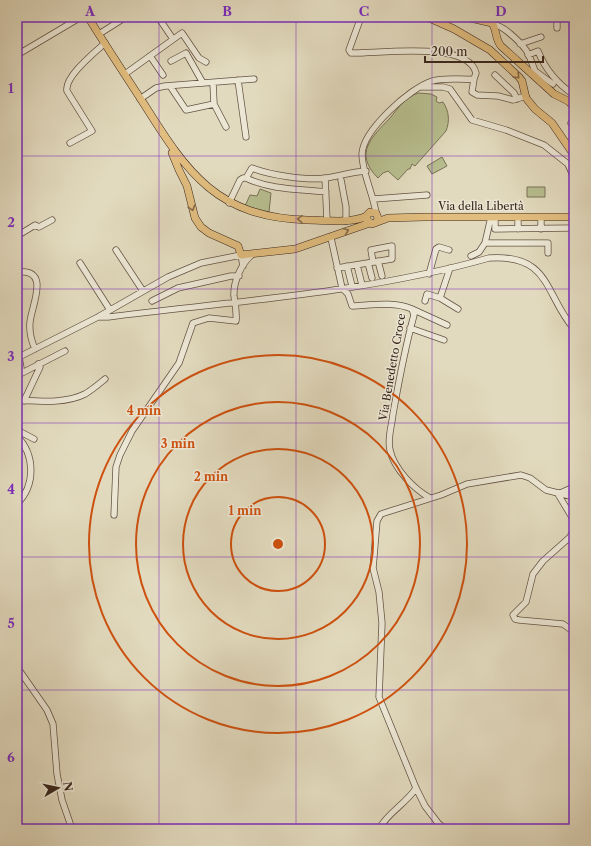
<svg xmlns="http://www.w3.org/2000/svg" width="591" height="846" font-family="'Libre Caslon Text',serif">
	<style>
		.green { fill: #b7be8f; stroke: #787256 }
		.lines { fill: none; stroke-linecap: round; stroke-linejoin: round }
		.minor-casing { stroke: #635345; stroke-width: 7 }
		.major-casing { stroke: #39261d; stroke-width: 8 }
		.minor { stroke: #ece7d5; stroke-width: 5.5 }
		.major { stroke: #e1bd7f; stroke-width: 7 }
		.oneway { stroke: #856a49 }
		.grid { fill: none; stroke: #7b2cbf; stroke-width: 1; stroke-opacity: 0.55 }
		.ring { fill: none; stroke: #ce510f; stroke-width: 2 }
		.labels { text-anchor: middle; stroke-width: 3; stroke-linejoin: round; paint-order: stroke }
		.street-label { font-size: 11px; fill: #39261d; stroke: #ece7d5 }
		.centre { fill: #ce510f; stroke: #ece7d5; stroke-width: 2 }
		.ring-label { font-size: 12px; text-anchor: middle; font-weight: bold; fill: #ce510f; stroke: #ece7d5; stroke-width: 3; stroke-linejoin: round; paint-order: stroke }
		.neatline { fill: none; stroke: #7b2cbf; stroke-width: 1.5 }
		.grid-label { font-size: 13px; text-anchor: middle; font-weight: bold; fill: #7b2cbf }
	</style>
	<rect width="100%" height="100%" fill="#e2dabe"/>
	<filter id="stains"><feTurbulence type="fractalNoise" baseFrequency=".005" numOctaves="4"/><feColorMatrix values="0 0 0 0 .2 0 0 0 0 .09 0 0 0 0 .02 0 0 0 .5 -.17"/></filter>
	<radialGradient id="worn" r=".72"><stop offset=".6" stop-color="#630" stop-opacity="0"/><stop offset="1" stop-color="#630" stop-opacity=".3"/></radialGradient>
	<path class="green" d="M418,93L431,94L437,97L436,101L439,103L443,102C449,111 450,121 446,131L415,166L412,164L410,169H408L398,180L388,171L383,173L378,178C353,153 372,137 390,118C398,108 405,98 418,93Z
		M442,157L447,166L432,174L427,166Z
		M527,187H545V197H527Z
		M260,189L271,193L269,212L245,206L250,195L257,196Z"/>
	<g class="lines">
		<g class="minor-casing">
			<path id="minor" d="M158,17L173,39
				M361,17L349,50L351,53C377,54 468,40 476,73L474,79C460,80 446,77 432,81C410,88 363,130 362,154C362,173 373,193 376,213
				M494,25C502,24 521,43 526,50C530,56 532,64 535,71L533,75
				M557,28V17
				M99,34L126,17
				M520,44L541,37
				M574,48V62
				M17,55L81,17
				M528,55L538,51C545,69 558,84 574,95
				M150,56L163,75
				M171,61L186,53L203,83
				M535,71L553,84
				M125,74L182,33L199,58L206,62
				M495,75L514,93L517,99
				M474,79L472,92L477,95L498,96L513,100L526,96
				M238,80L246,137
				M213,83L214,104L226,127
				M170,86L186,110L214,104
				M421,87H443L450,89L472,120L506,130L544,145L568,164L574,178
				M140,99L156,88L165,86L254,79
				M571,123L574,125
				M70,143L92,131L67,91C64,77 94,53 105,43
				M325,178L327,220
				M341,180L346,207V221
				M326,192C298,189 271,190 246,178L252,168C269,175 308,181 326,178C339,176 352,172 366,171
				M374,199L427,195
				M229,203L240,180L243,178H246
				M491,217L485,243H548V253
				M495,217V229L574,228
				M518,217V229
				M541,229V217
				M17,233H22L35,225L39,227L52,220
				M331,238L342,288L348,294L352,306C372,305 394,301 412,309L414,315C405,348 399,380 393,414C392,425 387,439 390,450C394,469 414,489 430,498
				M116,250L143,291
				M471,256L479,252L485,243
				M378,261L382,276
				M80,263L110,310
				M368,263L372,278
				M357,265L362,285
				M347,266L352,286
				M337,268L392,259V246L371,250L373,262
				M17,272C51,268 32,304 30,322C29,332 31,340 35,349
				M429,274L436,249L439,247L449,250
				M440,298L450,268
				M152,301L178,288L231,276H239
				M425,301L427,294L440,298L458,309
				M412,309L447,325
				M98,317H108C236,301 366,293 489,258C551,254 544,294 574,329
				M410,328L444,340
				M17,358L98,317L168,277L201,263L241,255L243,266
				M20,374L65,351
				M17,381L21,368L19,357
				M17,400C39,401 65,404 85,394C92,390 99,384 105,379
				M24,401L40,367L38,364
				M17,430L34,439
				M17,436C35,455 36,485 17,504
				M558,494L573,519V531L570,537L543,561L533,574L526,602L513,615L515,619L519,620L563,624L574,632
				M558,494L574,487
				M114,515L116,467L120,455L132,431L179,363L193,323L209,318L236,321C237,312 235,304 234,296C233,282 242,262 253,254
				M17,667L47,710L53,724L57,774L62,800L72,829
				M379,829C388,812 406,804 416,788
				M445,829L438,823L425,806L416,788L379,697L382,623L379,592L373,568L377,521L381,514L441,495L467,484L521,475L530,478L546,490L574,497"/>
		</g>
		<g class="major-casing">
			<path id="major" d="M88,17C106,46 125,75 144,104C188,174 217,217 307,220C325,220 349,224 367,216
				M427,17L454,29L490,50L519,77L522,81L526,98L535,109L552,123L574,155
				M466,17L492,23C497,30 495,39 501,46L554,94L568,101L574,107
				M172,153L179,170L187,186L195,218L201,227L209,233L238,246L241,255L295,249L370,223
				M377,221L378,218L376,213L370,212L367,215V220L372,224L388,218L424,217H574"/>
		</g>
		<use href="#minor" class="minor"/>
		<use href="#major" class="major"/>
	</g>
	<defs><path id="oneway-chevron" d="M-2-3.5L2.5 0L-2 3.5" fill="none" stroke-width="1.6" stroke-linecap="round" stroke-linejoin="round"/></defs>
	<g class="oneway">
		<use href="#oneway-chevron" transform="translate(517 76) rotate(47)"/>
		<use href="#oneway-chevron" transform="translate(192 208) rotate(73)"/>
		<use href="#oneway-chevron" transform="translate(300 219) rotate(-178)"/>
		<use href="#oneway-chevron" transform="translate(346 231) rotate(-22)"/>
	</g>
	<path class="grid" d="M159,17V829M296,17V829M432,17V829M17,156H574M17,289H574M17,423H574M17,557H574M17,690H574"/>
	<g class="ring">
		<circle cx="278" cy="544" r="47"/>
		<circle cx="278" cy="544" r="95"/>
		<circle cx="278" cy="544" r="142"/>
		<circle cx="278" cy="544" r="189"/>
	</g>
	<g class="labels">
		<g class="street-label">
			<text x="481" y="210">Via della Libertà</text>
			<text transform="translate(392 367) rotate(-80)" y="4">Via Benedetto Croce</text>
		</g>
	</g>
	<circle cx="278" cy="544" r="6" class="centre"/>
	<g class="ring-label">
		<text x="144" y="415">4 min</text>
		<text x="178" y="448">3 min</text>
		<text x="211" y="481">2 min</text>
		<text x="245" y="515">1 min</text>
	</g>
	<rect width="591" height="846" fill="none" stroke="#e2dabe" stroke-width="44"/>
	<g transform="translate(58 788) rotate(81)" stroke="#ece7d5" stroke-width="3" paint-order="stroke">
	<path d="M0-3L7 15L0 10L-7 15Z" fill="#39261d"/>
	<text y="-6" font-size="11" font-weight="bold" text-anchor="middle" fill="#39261d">N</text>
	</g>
	<path d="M425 56v6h118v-6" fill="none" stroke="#39261d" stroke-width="2"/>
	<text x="431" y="56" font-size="12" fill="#39261d" stroke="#ece7d5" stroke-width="3" paint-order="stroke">200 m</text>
	<rect x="22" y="22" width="547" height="802" class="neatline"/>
	<g class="grid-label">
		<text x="90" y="16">A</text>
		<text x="227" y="16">B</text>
		<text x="364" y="16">C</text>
		<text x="501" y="16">D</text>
		<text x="11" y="93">1</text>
		<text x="11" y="227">2</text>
		<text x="11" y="361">3</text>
		<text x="11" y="494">4</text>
		<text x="11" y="628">5</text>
		<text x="11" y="762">6</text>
	</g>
	<rect width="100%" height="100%" filter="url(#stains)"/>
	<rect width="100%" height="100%" fill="url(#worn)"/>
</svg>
